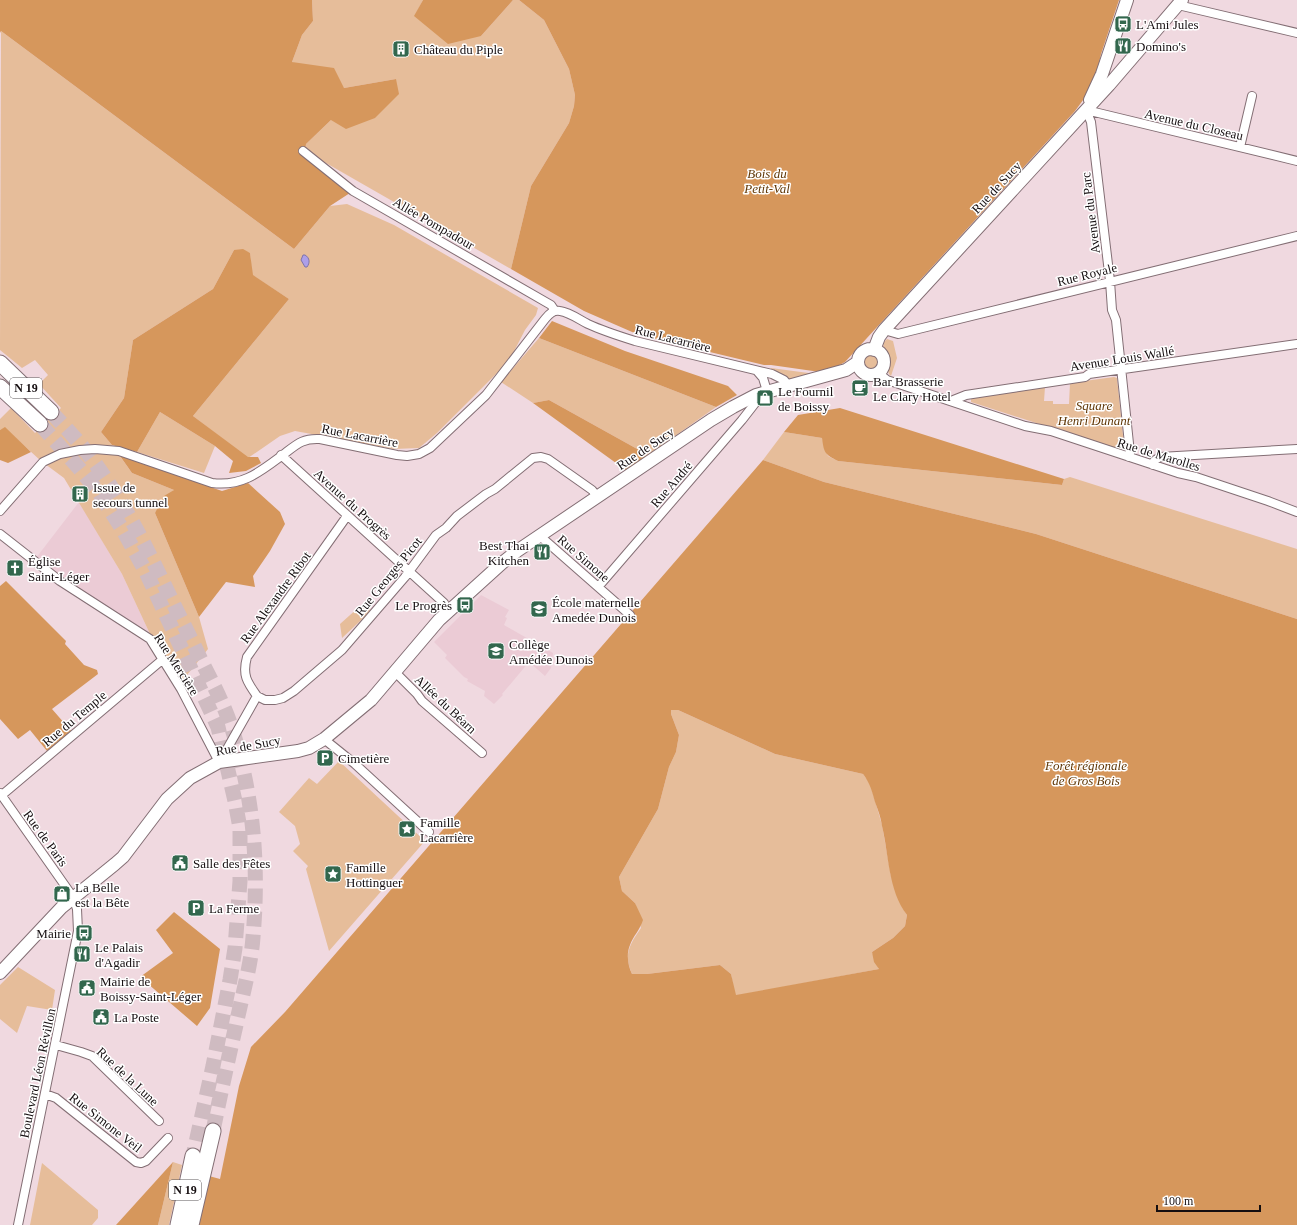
<svg xmlns="http://www.w3.org/2000/svg" width="1297" height="1225" font-family="Georgia,serif">
	<style>
		.built { fill: #ebcbd5 }
		.green { fill: #e6bd9a }
		.forest { fill: #d6975c; fill-rule: evenodd }
		.water { fill: #ad9fe9; stroke: #7f74a8 }
		.lines { fill: none; stroke-linecap: round; stroke-linejoin: round }
		.highway-tunnel { stroke: #cfbbc1; stroke-width: 15; stroke-dasharray: 15 8; stroke-linecap: butt }
		.street-casing { stroke: #836e74; stroke-width: 10 }
		.secondary-casing { stroke: #836e74; stroke-width: 14 }
		.highway-casing { stroke: #836e74; stroke-width: 17 }
		.street { stroke: #fff; stroke-width: 8 }
		.secondary { stroke: #fff; stroke-width: 12 }
		.highway { stroke: #fff; stroke-width: 15 }
		.labels { text-anchor: middle; stroke-width: 3; stroke-linejoin: round; paint-order: stroke }
		.shield { fill: #fff; stroke: #5b5658; stroke-width: 1 }
		.shield-label { font-size: 12px; font-weight: bold; fill: #150e10 }
		.poi-label { font-size: 13px; fill: #150e10; stroke: #fff; text-anchor: start }
		.street-label { font-size: 13px; fill: #150e10; stroke: #fff }
		.park-label { font-size: 13px; font-style: italic; fill: #603706; stroke: #fff }
	</style>
	<rect width="100%" height="100%" fill="#f0d9e0"/>
	<path class="built" d="M79,502L122,574L150,634L108,609L46,567L48,562L36,558Z
		M481,595L509,610L505,617L507,618L504,625L553,653L551,668L545,676L529,662L502,694L503,695L494,704L484,696L485,691L467,681L468,679L464,677L445,658L447,655L434,642Z"/>
	<path class="green" d="M312,0H423L415,16L481,36L513,0H519L544,20L569,69L575,95L574,106L569,123L531,186L511,269L305,151L306,144L331,120L396,79L344,88L292,62L302,35L313,21Z
		M1,31L294,249L330,206L347,204L394,225L538,308L536,315L525,330L509,361L437,433L419,448L394,449L295,431L280,436L248,458L193,416L289,299L252,275L250,253L234,250L213,289L133,340L124,398L101,432L112,445L132,473L174,490L155,513L199,617L208,649L183,680L150,634L122,574L64,478L41,461L5,428L0,430V419L11,408L35,433L61,408L39,384L48,375L35,360L22,368L0,350Z
		M539,338L716,407L648,455L549,400L533,403L501,382Z
		M887,339L893,341L897,358L891,376C885,371 890,364 888,357C886,351 882,348 884,342Z
		M864 362a7 7 0 1 1 14 0a7 7 0 1 1-14 0Z
		M771,368L816,374L788,380L770,371Z
		M1114,377L1117,378L1124,445L1120,450L971,402V398L1045,387L1044,401H1053V404H1069L1070,383Z
		M160,412L215,446L204,473L137,452Z
		M784,432L822,438L828,456L838,461L1062,485L1064,479L1070,477L1297,549V619L1036,534L824,482L763,460Z
		M359,607L372,610L342,638L340,624Z
		M671,710H678L775,754L863,774L870,783L882,825L891,876L903,909L907,915L905,926L893,938L872,952L879,969L735,996L731,974L720,965L647,974H632C623,954 630,944 641,928L635,903L622,891L619,877L658,809L669,767L676,752L679,735L671,714Z
		M339,761L425,841L329,951L306,869L308,866L293,851L300,844L295,826L279,812L309,778L317,784Z
		M18,967L55,990L52,1010L27,1006L17,1033L0,1019V985Z
		M173,1162L182,1165L169,1225H158Z
		M42,1163L98,1210V1218L92,1225H30Z"/>
	<path class="forest" d="M0,0H312L313,21L302,35L292,62L334,68L344,88L396,79L399,94L375,118L346,129L331,120L306,144L305,151L353,191L330,206L294,249L1,31L0,33Z
		M423,0H513L481,36L448,44L414,16Z
		M519,0H1119L1101,54L1097,72L1086,96L1075,111L845,362L832,369L820,372L771,365H764L639,335L584,311L511,269L531,186L569,123L574,106L575,95L569,69L544,20Z
		M243,249L250,253L253,275L289,299L193,416L248,457H258L261,463L246,471L229,473L233,461L215,446L160,412L137,452L112,445L101,432L124,398L133,340L213,289L234,250Z
		M552,321L625,351L728,386L737,395L716,407L539,338Z
		M549,400L648,455L627,471L533,403Z
		M840,408L1064,479L1062,485L838,461C824,454 824,452 822,438L784,432L798,415Z
		M5,427L31,452L8,463L0,460V430Z
		M120,456L222,491L248,483L280,512L285,524L270,551L253,576L255,587L226,582L199,617L155,513L164,496L174,490L132,473Z
		M763,460L824,482L1036,534L1297,619V1225H199L209,1176L220,1179L239,1086L251,1047L285,1012ZM671,710H678L775,754L863,774C870,783 872,791 875,802C878,810 881,818 882,826C889,855 888,890 907,915L905,926L893,938L872,952L874,962L879,969L736,995L731,974L720,965L647,974H632C628,966 626,954 630,945C633,936 640,930 643,920L635,903L622,891L619,877L658,809L669,767L676,752L679,735L671,714Z
		M6,581L66,641L65,644L84,665L97,670L98,674L52,709L72,732L47,751L30,730L18,739L0,719V586Z
		M174,912L220,949L210,1008L197,1026L140,977L173,953L156,930Z
		M173,1162L158,1225H116Z"/>
	<path class="water" d="M303,255H305C310,258 310,263 307,267H305L301,260Z"/>
	<g class="lines">
		<path class="highway-tunnel" d="M51,412C68,430 85,448 99,469C130,512 153,561 176,609C184,625 192,641 200,658C212,682 225,706 233,732C254,799 259,868 253,937C251,966 242,996 236,1025C228,1060 220,1096 213,1131
			M40,424L79,468L99,493L123,530L146,572L218,727L235,801L240,828V881L235,948L230,980L213,1066L193,1156"/>
		<g class="street-casing">
			<path id="street" d="M1178,5L1297,33
				M1086,110L1091,122L1110,281L1112,310L1116,320L1130,453L1129,457
				M1086,110L1297,161
				M1240,147L1252,96
				M303,151L353,191L551,305L555,311
				M884,330L898,334L1297,236
				M757,371L763,378L767,391
				M878,373L887,380L1025,426L1051,431L1178,473L1196,477L1268,501L1297,512
				M951,401L966,395L1085,377L1089,374L1297,344
				M281,455L444,603
				M1153,465L1154,461L1160,457L1297,449
				M0,511L43,462L60,454L80,450L95,449L119,451L212,483C243,487 261,471 284,454C297,444 303,438 320,439L397,455L407,456L419,454L430,448L486,395L545,319C549,314 553,310 560,311C569,312 580,320 588,324C603,331 619,336 635,341L772,374L784,380L789,386
				M0,534L60,581L150,639L181,689L219,762L227,749L257,696
				M540,536L630,615
				M599,586L742,420L756,402L757,399L756,395
				M395,672L417,694L422,701L482,753
				M257,696L265,700H275L283,698L294,691L342,650L405,577L436,535L446,528L457,516L486,494L495,489L533,458L541,457L548,459L592,490L598,497
				M257,696C247,682 242,675 247,657L347,516
				M324,739L355,764L429,832
				M0,793L73,897L77,909L78,931L18,1225
				M2,795L162,660
				M56,1045L81,1052L92,1056L159,1121
				M45,1094L56,1098L136,1162L141,1163L146,1161L168,1138"/>
		</g>
		<g class="secondary-casing">
			<path id="secondary" d="M1090,100L1102,74L1127,0
				M858 362a13 13 0 1 1 26 0a13 13 0 1 1-26 0Z
				M874,350L879,337L884,330L1109,85L1182,0
				M0,973L62,907L115,864L123,857L167,799L190,778L219,762L298,751L309,748L324,739L371,700L439,620L502,563L517,551L711,420L733,407L756,395L846,370L858,362"/>
		</g>
		<g class="highway-casing">
			<path id="highway" d="M0,363L51,412
				M0,387L40,424
				M178,1225L193,1156
				M191,1225L213,1131"/>
		</g>
		<use href="#street" class="street"/>
		<use href="#secondary" class="secondary"/>
		<use href="#highway" class="highway"/>
	</g>
	<defs>
		<g id="bus-square" transform="scale(0.9)"><rect x="-9" y="-9" width="18" height="18" rx="4" fill="#32674d" stroke="#fff"/><path d="M-5-6H5V4H4V6H2V4H-2V6H-4V4H-5ZM-3.5-4V0h7V-4ZM-3.5 1.2v1.5H-2V1.2ZM2 1.2v1.5H3.5V1.2Z" fill="#fff"/></g>
		<g id="restaurant-square" transform="scale(0.9)"><rect x="-9" y="-9" width="18" height="18" rx="4" fill="#32674d" stroke="#fff"/><path d="M-5-6h1v4h1v-4h1v4h1v-4h1v5L-1.5 .5V6h-2V.5L-5-1ZM5-6V6H3V1.5H1.5Q1.5-4 5-6Z" fill="#fff"/></g>
		<g id="building-square" transform="scale(0.9)"><rect x="-9" y="-9" width="18" height="18" rx="4" fill="#32674d" stroke="#fff"/><path d="M-4-6H4V6H1V3H-1V6H-4ZM-2.5-4.3h1.7v1.8h-1.7ZM.8-4.3h1.7v1.8H.8ZM-2.5-1h1.7V.8h-1.7ZM.8-1h1.7V.8H.8Z" fill="#fff"/></g>
		<g id="cafe-square" transform="scale(0.9)"><rect x="-9" y="-9" width="18" height="18" rx="4" fill="#32674d" stroke="#fff"/><path d="M-5.5-4.5H6V0H3Q3 3.5 0 3.5H-2.5Q-5.5 3.5-5.5 0ZM3-3.2v2h1.7v-2ZM-6 4.5H4V6H-6Z" fill="#fff"/></g>
		<g id="shop-square" transform="scale(0.9)"><rect x="-9" y="-9" width="18" height="18" rx="4" fill="#32674d" stroke="#fff"/><path d="M-5-2.5h2.3a2.7 3.5 0 0 1 5.4 0H5L5.5 6h-11ZM-1.5-2.5h3a1.5 2.3 0 0 0-3 0Z" fill="#fff"/></g>
		<g id="church-square" transform="scale(0.9)"><rect x="-9" y="-9" width="18" height="18" rx="4" fill="#32674d" stroke="#fff"/><path d="M-1.2-6h2.4v3.5h3.3v2.4h-3.3V6h-2.4V-.1h-3.3v-2.4h3.3Z" fill="#fff"/></g>
		<g id="school-square" transform="scale(0.9)"><rect x="-9" y="-9" width="18" height="18" rx="4" fill="#32674d" stroke="#fff"/><path d="M0-5L7-2L0 1L-7-2ZM-4 1L0 2.5L4 1V4Q0 6-4 4Z" fill="#fff"/></g>
		<g id="parking-square" transform="scale(0.9)"><rect x="-9" y="-9" width="18" height="18" rx="4" fill="#32674d" stroke="#fff"/><path d="M-3.5-5.5H1a3.5 3.5 0 0 1 0 7H-1V5.5H-3.5ZM-1-3.4V-.6H.8a1.4 1.4 0 0 0 0-2.8Z" fill="#fff"/></g>
		<g id="sight-square" transform="scale(0.9)"><rect x="-9" y="-9" width="18" height="18" rx="4" fill="#32674d" stroke="#fff"/><path d="M0-6L1.8-2.2L6-1.7L2.9 1.2L3.7 5.4L0 3.3L-3.7 5.4L-2.9 1.2L-6-1.7L-1.8-2.2Z" fill="#fff"/></g>
		<g id="civic-square" transform="scale(0.9)"><rect x="-9" y="-9" width="18" height="18" rx="4" fill="#32674d" stroke="#fff"/><path d="M-.6-6.5H3V-4.5H.6V-3L4-1V1h2V6H-6V1h2V-1L-.6-3ZM-1.2 2.5V6h2.4V2.5Z" fill="#fff"/></g>
	</defs>
	<g fill-rule="evenodd">
		<use href="#bus-square" x="1123" y="24"/>
		<use href="#restaurant-square" x="1123" y="46"/>
		<use href="#building-square" x="401" y="49"/>
		<use href="#cafe-square" x="860" y="388"/>
		<use href="#shop-square" x="765" y="398"/>
		<use href="#building-square" x="80" y="494"/>
		<use href="#restaurant-square" x="542" y="552"/>
		<use href="#church-square" x="15" y="568"/>
		<use href="#bus-square" x="465" y="605"/>
		<use href="#school-square" x="539" y="609"/>
		<use href="#school-square" x="496" y="651"/>
		<use href="#parking-square" x="325" y="758"/>
		<use href="#sight-square" x="407" y="829"/>
		<use href="#civic-square" x="180" y="863"/>
		<use href="#sight-square" x="333" y="874"/>
		<use href="#shop-square" x="62" y="894"/>
		<use href="#parking-square" x="196" y="908"/>
		<use href="#bus-square" x="84" y="933"/>
		<use href="#restaurant-square" x="82" y="954"/>
		<use href="#civic-square" x="87" y="988"/>
		<use href="#civic-square" x="101" y="1017"/>
	</g>
	<g class="labels">
		<g class="shield">
			<rect x="10" y="378" width="32" height="20" rx="3"/>
			<rect x="169" y="1180" width="32" height="20" rx="3"/>
		</g>
		<g class="shield-label">
			<text x="26" y="392">N 19</text>
			<text x="185" y="1194">N 19</text>
		</g>
		<g class="poi-label">
			<text x="1136" y="29">L'Ami Jules</text>
			<text x="1136" y="51">Domino's</text>
			<text x="414" y="54">Château du Piple</text>
			<text x="873" y="386">Bar Brasserie<tspan x="873" dy="15">Le Clary Hotel</tspan></text>
			<text x="778" y="396">Le Fournil<tspan x="778" dy="15">de Boissy</tspan></text>
			<text x="93" y="492">Issue de<tspan x="93" dy="15">secours tunnel</tspan></text>
			<text x="529" y="550" text-anchor="end">Best Thai<tspan x="529" dy="15">Kitchen</tspan></text>
			<text x="28" y="566">Église<tspan x="28" dy="15">Saint-Léger</tspan></text>
			<text x="552" y="607">École maternelle<tspan x="552" dy="15">Amedée Dunois</tspan></text>
			<text x="452" y="610" text-anchor="end">Le Progrès</text>
			<text x="509" y="649">Collège<tspan x="509" dy="15">Amédée Dunois</tspan></text>
			<text x="338" y="763">Cimetière</text>
			<text x="420" y="827">Famille<tspan x="420" dy="15">Lacarrière</tspan></text>
			<text x="193" y="868">Salle des Fêtes</text>
			<text x="346" y="872">Famille<tspan x="346" dy="15">Hottinguer</tspan></text>
			<text x="75" y="892">La Belle<tspan x="75" dy="15">est la Bête</tspan></text>
			<text x="209" y="913">La Ferme</text>
			<text x="71" y="938" text-anchor="end">Mairie</text>
			<text x="95" y="952">Le Palais<tspan x="95" dy="15">d'Agadir</tspan></text>
			<text x="100" y="986">Mairie de<tspan x="100" dy="15">Boissy-Saint-Léger</tspan></text>
			<text x="114" y="1022">La Poste</text>
		</g>
		<g class="street-label">
			<text transform="translate(1194 124) rotate(13)" y="5">Avenue du Closeau</text>
			<text transform="translate(996 187) rotate(-47)" y="5">Rue de Sucy</text>
			<text transform="translate(1090 213) rotate(-97)" y="5">Avenue du Parc</text>
			<text transform="translate(434 223) rotate(30)" y="5">Allée Pompadour</text>
			<text transform="translate(1087 274) rotate(-14)" y="5">Rue Royale</text>
			<text transform="translate(673 338) rotate(14)" y="5">Rue Lacarrière</text>
			<text transform="translate(1122 358) rotate(-9)" y="5">Avenue Louis Wallé</text>
			<text transform="translate(360 435) rotate(11)" y="5">Rue Lacarrière</text>
			<text transform="translate(645 448) rotate(-34)" y="5">Rue de Sucy</text>
			<text transform="translate(1159 454) rotate(17)" y="5">Rue de Marolles</text>
			<text transform="translate(671 484) rotate(-49)" y="5">Rue André</text>
			<text transform="translate(353 504) rotate(42)" y="5">Avenue du Progrès</text>
			<text transform="translate(584 558) rotate(41)" y="5">Rue Simone</text>
			<text transform="translate(388 576) rotate(-51)" y="5">Rue Georges Picot</text>
			<text transform="translate(275 597) rotate(-54)" y="5">Rue Alexandre Ribot</text>
			<text transform="translate(177 664) rotate(57)" y="5">Rue Mercière</text>
			<text transform="translate(446 704) rotate(43)" y="5">Allée du Béarn</text>
			<text transform="translate(74 718) rotate(-40)" y="5">Rue du Temple</text>
			<text transform="translate(248 745) rotate(-10)" y="5">Rue de Sucy</text>
			<text transform="translate(46 838) rotate(54)" y="5">Rue de Paris</text>
			<text transform="translate(37 1073) rotate(-78)" y="5">Boulevard Léon Révillon</text>
			<text transform="translate(128 1076) rotate(43)" y="5">Rue de la Lune</text>
			<text transform="translate(106 1122) rotate(38)" y="5">Rue Simone Veil</text>
		</g>
		<g class="park-label">
			<text x="767" y="178">Bois du<tspan x="767" dy="15">Petit-Val</tspan></text>
			<text x="1094" y="410">Square<tspan x="1094" dy="15">Henri Dunant</tspan></text>
			<text x="1086" y="770">Forêt régionale<tspan x="1086" dy="15">de Gros Bois</tspan></text>
		</g>
	</g>
	<path d="M1157 1205v6h103v-6" fill="none" stroke="#150e10" stroke-width="2"/>
	<text x="1163" y="1205" font-size="12" fill="#150e10" stroke="#ffffff" stroke-width="3" paint-order="stroke">100 m</text>
</svg>
